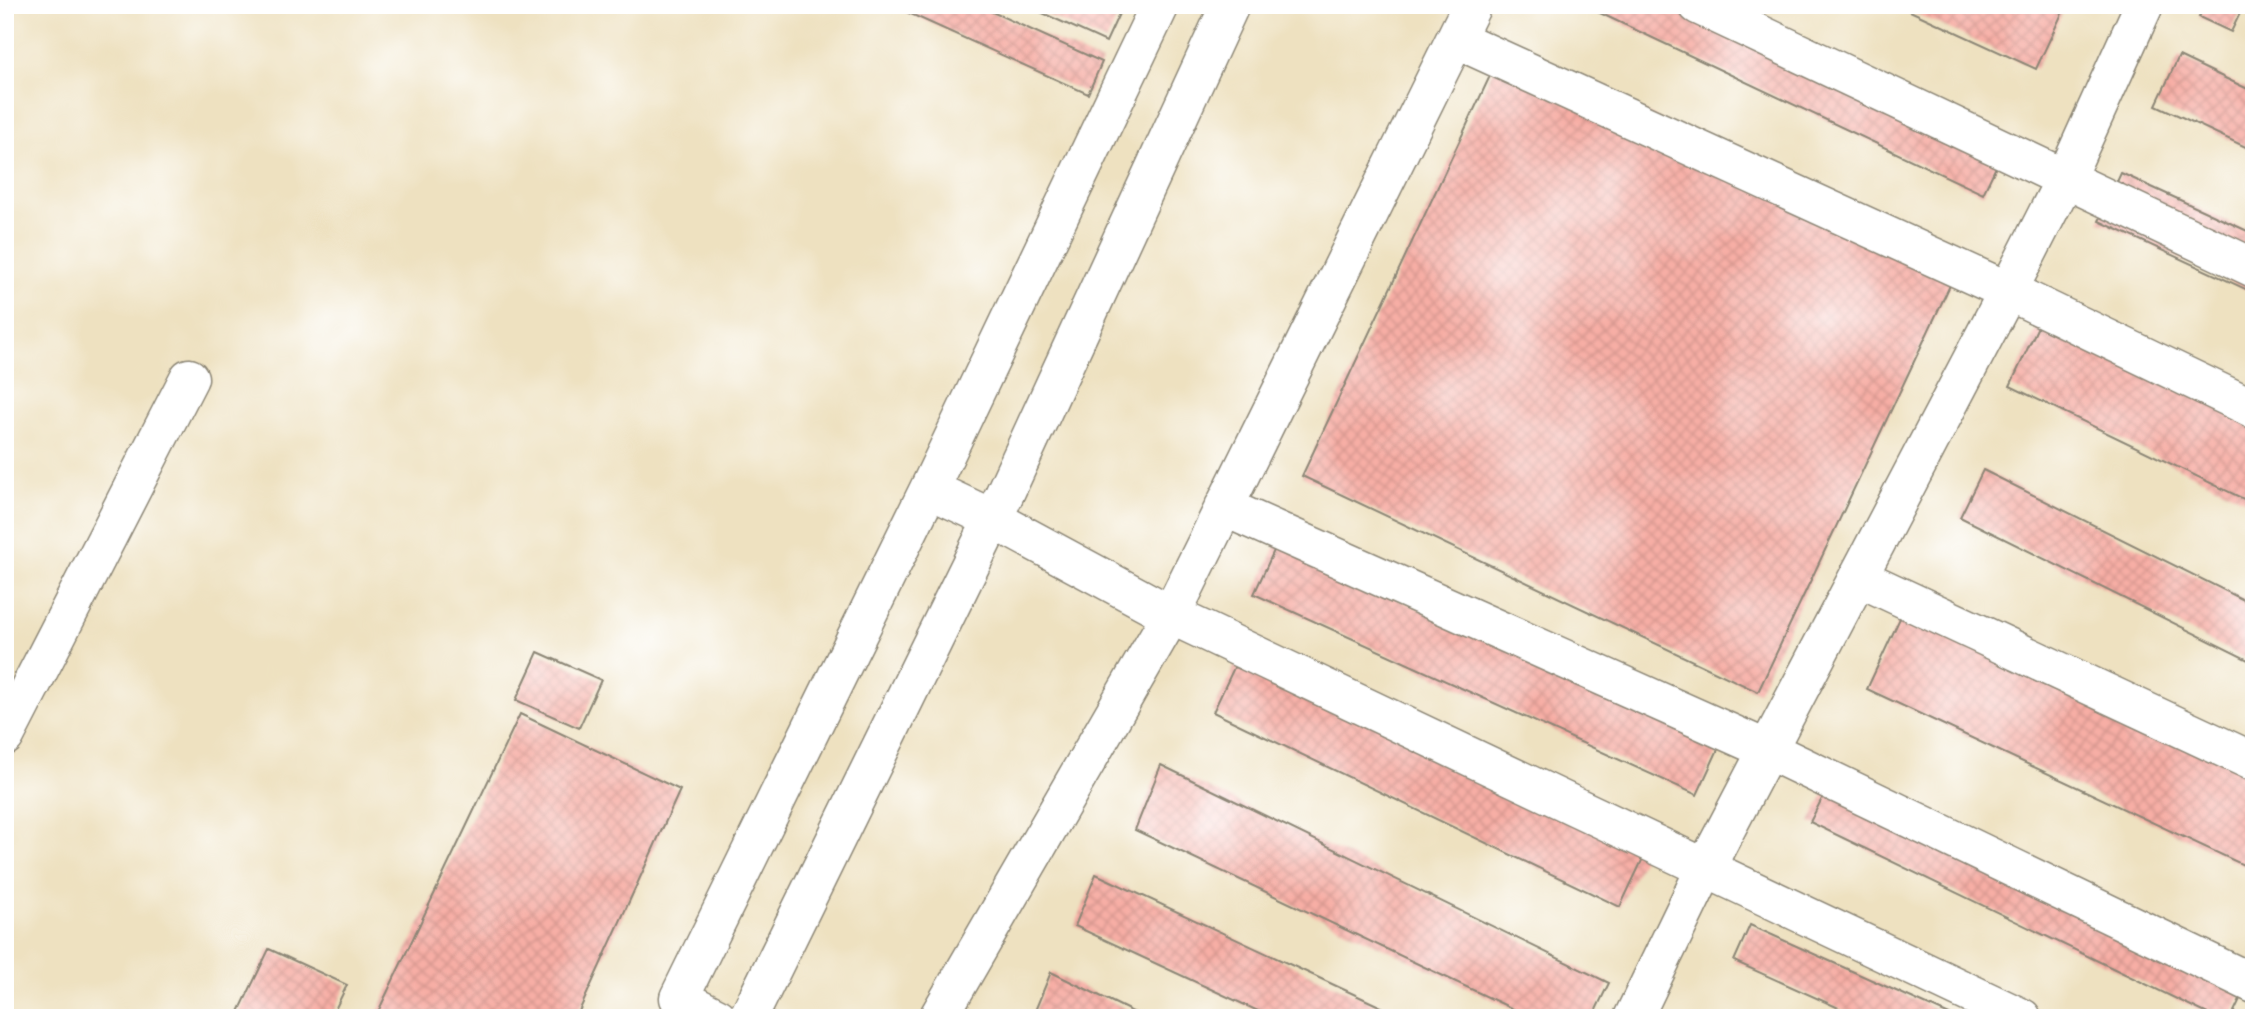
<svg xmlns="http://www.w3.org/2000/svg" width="2259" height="1023" font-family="Itim,sans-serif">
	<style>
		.building { fill: url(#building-cross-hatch) }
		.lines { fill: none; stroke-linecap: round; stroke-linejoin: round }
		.minor-casing { stroke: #8c8676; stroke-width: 41 }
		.minor { stroke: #fff; stroke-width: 38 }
	</style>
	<defs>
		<pattern id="building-cross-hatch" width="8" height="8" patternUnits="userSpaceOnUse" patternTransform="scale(1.75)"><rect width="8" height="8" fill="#f7aea5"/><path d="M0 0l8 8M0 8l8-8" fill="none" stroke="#d4968e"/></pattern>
	</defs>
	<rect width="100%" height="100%" fill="#fff"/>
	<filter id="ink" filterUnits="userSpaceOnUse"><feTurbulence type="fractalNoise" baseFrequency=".0143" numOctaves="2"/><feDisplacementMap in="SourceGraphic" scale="14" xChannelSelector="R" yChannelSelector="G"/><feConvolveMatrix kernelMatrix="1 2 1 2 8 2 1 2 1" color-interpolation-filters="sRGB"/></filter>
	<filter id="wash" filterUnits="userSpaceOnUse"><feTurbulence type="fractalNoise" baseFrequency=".00686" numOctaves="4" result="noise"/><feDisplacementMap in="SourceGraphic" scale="28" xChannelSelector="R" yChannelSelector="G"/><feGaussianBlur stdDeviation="1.57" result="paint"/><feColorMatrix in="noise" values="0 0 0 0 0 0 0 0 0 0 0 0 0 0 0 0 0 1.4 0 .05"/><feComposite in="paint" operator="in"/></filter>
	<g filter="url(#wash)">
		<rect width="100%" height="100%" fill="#eee1c0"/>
		<g id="blocks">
			<path class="building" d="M891,5H977L1102,62L1088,94Z
				M1025,5H1123L1106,42Z
				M1583,5H1693L2003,152L1983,194Z
				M1897,5H2066L2036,69Z
				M2205,5H2244L2231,32L2199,17Z
				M1504,46L1961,262L1758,692L1302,476Z
				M2179,56L2254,92V151L2156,105Z
				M2121,173L2254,234V293L2099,221Z
				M2049,303L2254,402V504L2010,386Z
				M1983,470L2254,605V663L1960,517Z
				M1277,544L1720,745L1697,795L1254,594Z
				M1907,603L2254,765V870L1867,689Z
				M538,652L601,680L579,728L516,700Z
				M1239,657L1646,852L1620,907L1213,712Z
				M520,714L680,790L576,1018H375Z
				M1161,765L1609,983L1592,1018H1532L1135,830Z
				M1836,771L2253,972L2231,1018H2216L1810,822Z
				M1096,874L1405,1018H1273L1075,926Z
				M1750,925L1956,1018H1861L1734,961Z
				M269,949L347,985L331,1018H236Z
				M1051,972L1145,1018H1032Z"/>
		</g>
	</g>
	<g filter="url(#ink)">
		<use href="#blocks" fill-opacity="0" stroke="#8c8676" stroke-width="2"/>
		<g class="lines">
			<g class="minor-casing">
				<path id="minor" d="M1698,5L2254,268
					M1456,39L2008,291L2254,409
					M929,489L993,519L1171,615L2022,1018
					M1224,507L1768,750L2254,984
					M1858,577L2254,762
					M5,736L189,378
					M718,1018L679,998L929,489L1160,5
					M748,1018L993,519L1230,5
					M938,1018L1171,615L1472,5
					M1633,1018L1705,869L2008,291L2066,177L2144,5"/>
			</g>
			<use href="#minor" class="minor"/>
		</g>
	</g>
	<rect width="2259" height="1023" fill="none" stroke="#fff" stroke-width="28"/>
</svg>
